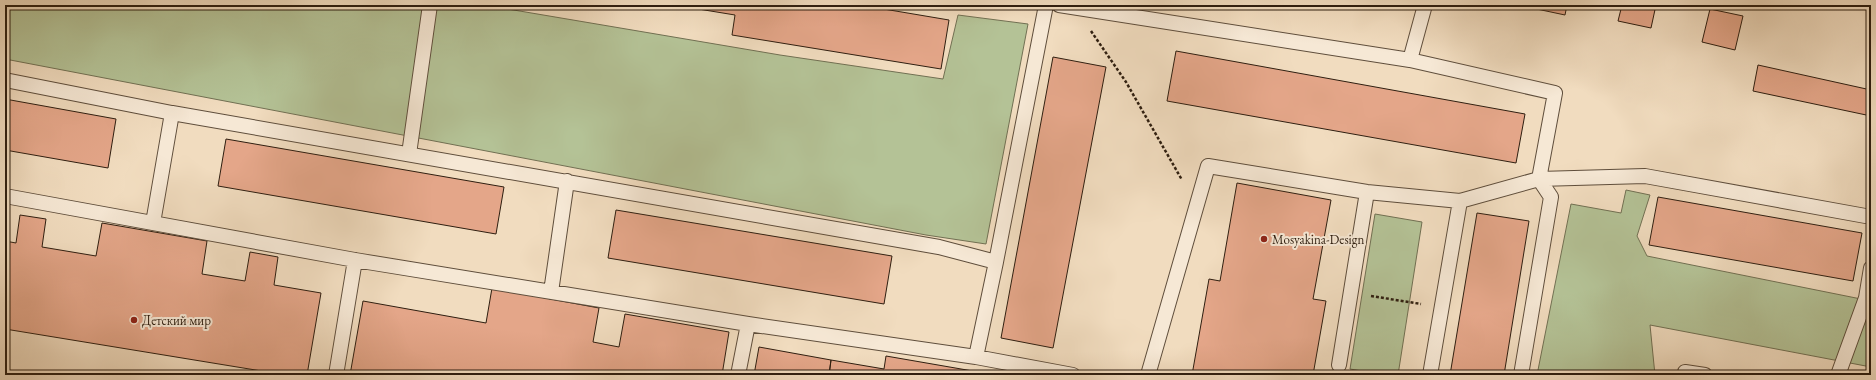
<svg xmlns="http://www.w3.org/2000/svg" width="1876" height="380" font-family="'EB Garamond',serif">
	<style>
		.green { fill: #b4c296; stroke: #717053 }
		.building { fill: #e4a689; stroke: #2e1e10 }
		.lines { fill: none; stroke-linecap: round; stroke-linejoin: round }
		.lane-casing { stroke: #5f4e3c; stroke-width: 16 }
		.path { stroke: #2e1e10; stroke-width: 2.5; stroke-dasharray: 3 2; stroke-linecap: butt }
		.lane { stroke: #f6e8d5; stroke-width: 14 }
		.poi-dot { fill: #8f2418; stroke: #f6e8d5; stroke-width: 1.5 }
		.labels { text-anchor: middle; stroke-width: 4; stroke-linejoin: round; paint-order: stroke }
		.poi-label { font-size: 13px; fill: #2e1e10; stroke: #f6e8d5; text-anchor: start }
	</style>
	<rect width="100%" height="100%" fill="#f1dcbf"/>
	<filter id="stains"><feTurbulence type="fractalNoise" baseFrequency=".005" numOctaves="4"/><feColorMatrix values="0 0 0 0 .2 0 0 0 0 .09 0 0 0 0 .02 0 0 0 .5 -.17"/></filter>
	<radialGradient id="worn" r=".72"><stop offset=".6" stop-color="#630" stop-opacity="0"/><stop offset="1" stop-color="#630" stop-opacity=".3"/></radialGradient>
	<path class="green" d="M5,5H484L780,55L943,79L958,15L1028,24L986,244L926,235L5,59Z
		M1626,190L1650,195L1637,236L1647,256L1871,301V367L1650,325L1655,375H1537L1571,204L1621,213Z
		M1375,214L1422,222L1398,375H1386L1350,369Z"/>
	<path class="building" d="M674,5H860L949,20L941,69L732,35L735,15Z
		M1532,5H1567L1565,15L1532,8Z
		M1622,5H1656L1651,28L1618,21Z
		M1710,9L1743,16L1735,50L1702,42Z
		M1176,51L1525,114L1516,163L1167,101Z
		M1053,57L1106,67L1053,348L1001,338Z
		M1758,65L1871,90V116L1753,91Z
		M5,99L116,119L108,168L5,150Z
		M226,139L504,187L496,234L218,186Z
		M1237,183L1331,200L1313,299L1326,301L1313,375H1192L1209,279L1220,281Z
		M1658,197L1862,233L1853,281L1649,245Z
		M616,210L892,256L884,304L608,258Z
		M1477,213L1529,221L1504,375H1450Z
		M20,215L46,219L42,247L96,256L102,223L207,241L202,274L245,281L250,252L278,257L274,285L321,293L307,375H286L5,329V241L16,243Z
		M492,288L599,308L593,342L619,347L625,314L729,332L722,375H350L363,301L486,323Z
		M759,347L831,360L829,375H754Z
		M886,356L990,374V375H829L831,360L884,369Z"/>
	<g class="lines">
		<g class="lane-casing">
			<path id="lane" d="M1059,5L1410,60
				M5,80L172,113L939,247L996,262L976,357L1073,375
				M409,154L430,5
				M5,196L355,260L748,324L976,357
				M153,223L172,113
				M996,262L1046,5
				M551,292L567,181
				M1339,365L1367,192
				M1685,372L1705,375
				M336,375L355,260
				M738,375L748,324
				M1148,375L1208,166L1367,192L1460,201L1539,179L1555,93L1410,60L1425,5
				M1430,375L1460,201
				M1521,375L1551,197L1539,179L1645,176L1871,217
				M1838,375L1866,298L1871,268"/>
		</g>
		<path class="path" d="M1091,31L1126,82L1182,180
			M1371,296L1421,304"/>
		<use href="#lane" class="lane"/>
	</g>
	<g class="poi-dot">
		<circle cx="1264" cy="239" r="4"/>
		<circle cx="134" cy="320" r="4"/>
	</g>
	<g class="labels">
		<g class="poi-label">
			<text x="1272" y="244">Mosyakina-Design</text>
			<text x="142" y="325">Детский мир</text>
		</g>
	</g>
	<rect width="1876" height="380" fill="none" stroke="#f1dcbf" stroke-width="20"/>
	<rect x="6" y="6" width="1864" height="368" fill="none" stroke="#2e1e10" stroke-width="2"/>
	<rect x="10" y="10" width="1856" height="360" fill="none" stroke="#2e1e10"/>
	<rect width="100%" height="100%" filter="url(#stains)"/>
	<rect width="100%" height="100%" fill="url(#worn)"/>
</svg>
